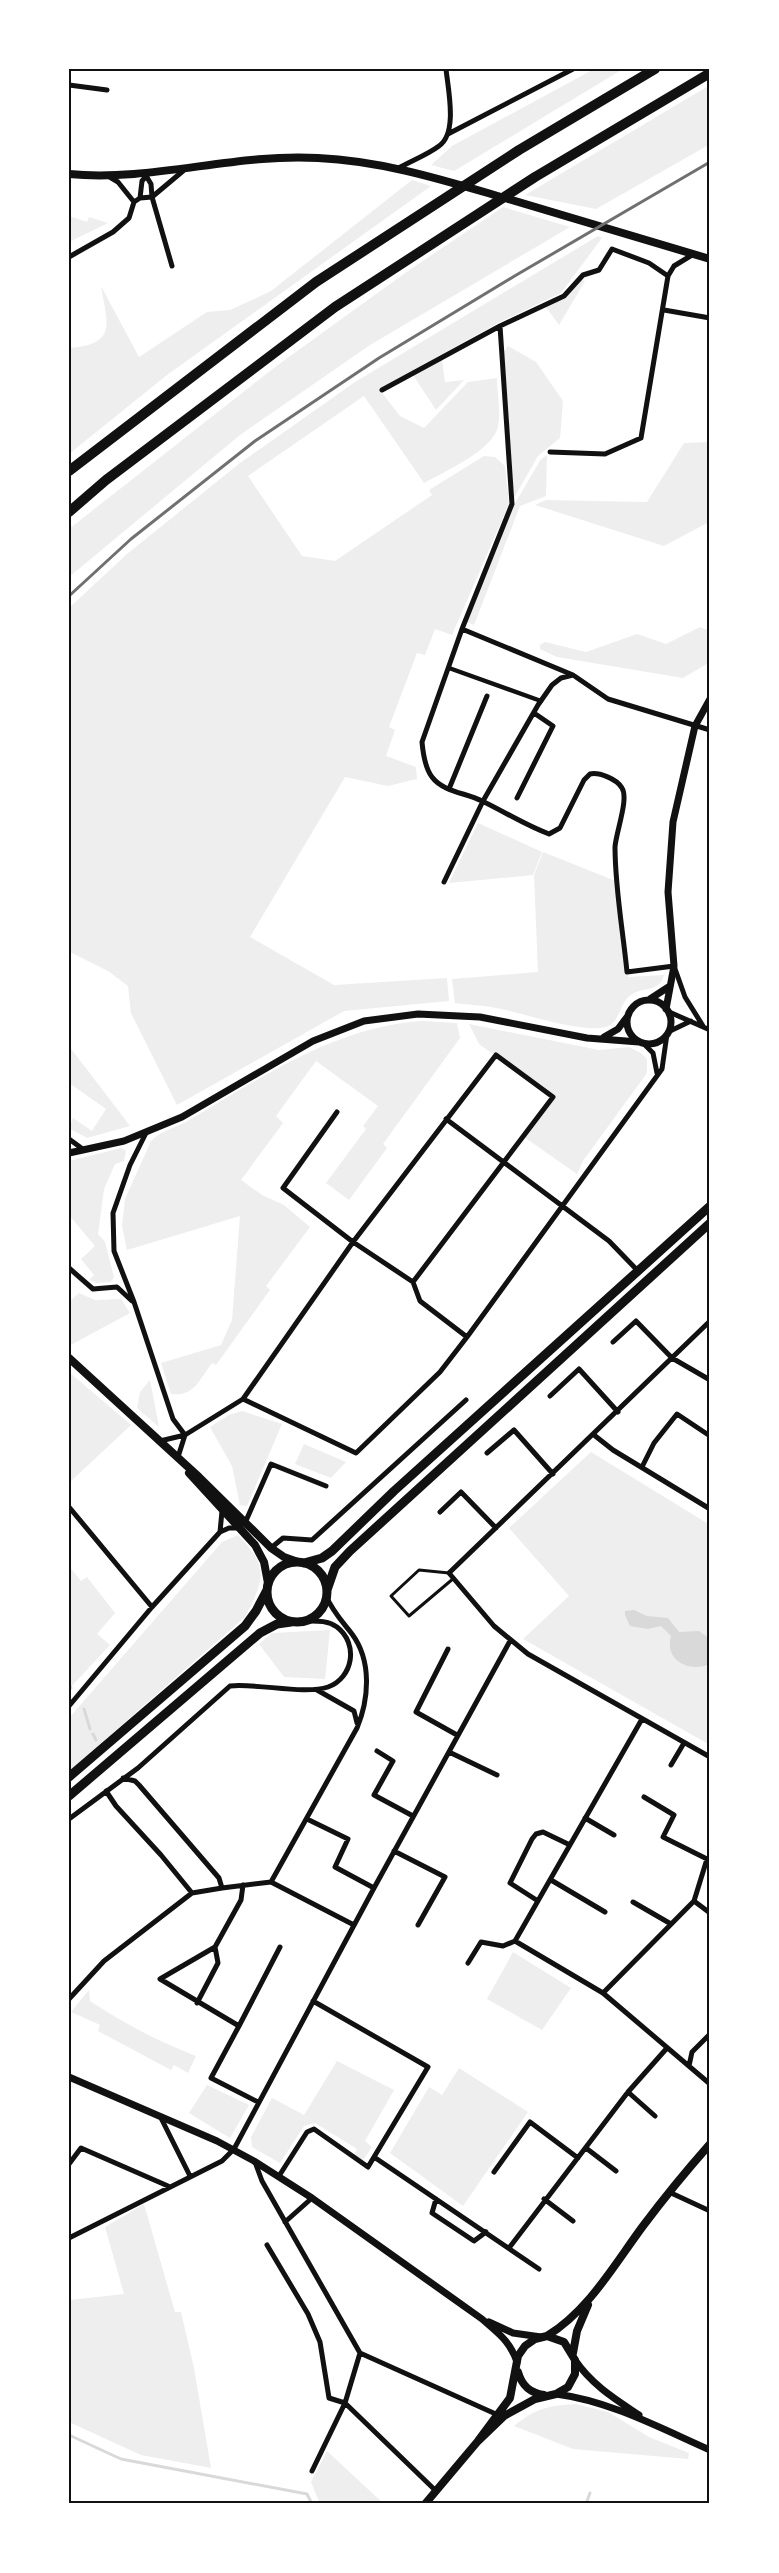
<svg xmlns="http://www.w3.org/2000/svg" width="779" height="2573" font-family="'Public Sans',sans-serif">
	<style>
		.green { fill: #eee }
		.water { fill: #d9d9d9 }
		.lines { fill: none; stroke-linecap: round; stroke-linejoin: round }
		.stream { stroke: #d9d9d9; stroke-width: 3 }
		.service { stroke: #111; stroke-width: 3 }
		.pedestrian { stroke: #111; stroke-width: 4.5 }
		.minor { stroke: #111; stroke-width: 5 }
		.tertiary { stroke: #111; stroke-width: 7 }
		.secondary { stroke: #111; stroke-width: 8 }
		.primary { stroke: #111; stroke-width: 9 }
		.motorway { stroke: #111; stroke-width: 10 }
		.rail { stroke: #707070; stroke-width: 3 }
		.neatline { fill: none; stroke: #111; stroke-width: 2 }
	</style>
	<rect width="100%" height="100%" fill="#fff"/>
	<path class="green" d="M594,69H623L454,171L431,165L452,146Z
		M710,85V144L705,147L596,209L525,195Z
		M412,180L431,186L167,375L69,454V348C118,344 107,324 101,286L139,357L207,312L230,310L271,291Z
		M503,207L570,227L370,345L240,435L69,577V529L275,367L408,271Z
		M69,216L87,222L89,217L108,223L69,242Z
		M598,236L602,238L561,293L498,323L379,389L400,416L424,428L468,382L497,378C497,393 501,411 498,426C495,449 444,472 424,483L364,396L248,476L302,556L335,561L432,495L429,490L484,456L495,457L505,466L509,504L452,635L435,629L425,655L417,653L389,727L395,730L386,756L416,767L417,779L388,786L345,777L250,937L334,985L447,978L449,1001L344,1011L177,1105L131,1013L128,986L108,971L70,952L69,953V608L127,554L240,463L355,382Z
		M582,280L585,281L559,325L546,307Z
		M508,346L536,362L563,401L560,438L538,456L514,498L504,352Z
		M442,359L445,382L464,380L436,410L413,375Z
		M710,442L709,522L664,546L535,505L546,500L647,502L684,443Z
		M547,455L546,496L520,506L474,625L467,622L514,505L541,459Z
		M700,627L710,631V662L683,678L557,657L540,649V645L545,642L586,652L637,634L666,644Z
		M478,823L542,852L533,875L449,883Z
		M543,852L618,882L628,977L664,975C659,993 644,986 631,995C620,1002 621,1018 610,1025C590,1037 521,1012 496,1008C483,1005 469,1005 455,1003L452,979L538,972L534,875Z
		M422,1021L457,1023L460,1038L383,1144L387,1148L349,1200L326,1183L366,1129L363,1126L378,1106L316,1061L276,1116L283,1123L241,1180L262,1195L284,1205L310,1227L266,1286L270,1290L216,1365L212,1363C199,1380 194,1397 171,1394L161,1363L221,1345L232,1320L240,1216L127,1250L122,1226L125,1199L151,1141C161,1130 179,1127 191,1119C264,1076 335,1027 422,1021Z
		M469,1024L599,1050L629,1047L641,1053L647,1059V1073L583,1161L577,1174L524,1137L553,1097L479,1044Z
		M69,1046L130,1126L87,1138L69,1128L73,1118L92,1131L106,1109L69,1083Z
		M121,1148L126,1151L124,1161L115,1164L104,1189L98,1234L105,1242L114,1277L111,1282L97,1283L89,1280L94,1275L81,1259L95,1246L69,1215V1161Z
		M79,1293L95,1300L121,1299L130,1313L69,1346V1302Z
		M69,1372L131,1425L69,1483Z
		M150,1380L159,1427L137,1408L140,1392Z
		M242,1411L282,1424L247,1506L240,1505L232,1466L210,1427L229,1415Z
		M304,1444L346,1462L331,1478L295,1464Z
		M591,1452L710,1525V1745L523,1639L569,1596L509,1528Z
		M238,1535C269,1567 265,1579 245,1617L69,1771V1718L222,1542Z
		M69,1566L81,1581L87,1577L115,1613L97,1634L110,1645L69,1689Z
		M330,1630L325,1679L284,1677L259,1644L272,1633Z
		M513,1952L571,1988L542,2030L487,1999Z
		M89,1990L90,2001C123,2023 159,2042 196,2056L188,2073L174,2065L171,2070L98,2031L100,2025L71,2012Z
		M337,2061L394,2090L365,2141L372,2147L363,2160L354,2155L357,2149L315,2123L304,2126L280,2163L252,2147L251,2137L272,2098L304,2115Z
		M459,2068L528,2112L463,2206L390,2153L429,2087L442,2095Z
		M207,2085L249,2105L230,2138L189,2113Z
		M144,2204L175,2312H181L194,2368L211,2468L141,2455L69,2422V2300L124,2294L105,2227Z
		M576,2404L608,2412L649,2437L689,2453L688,2459L573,2449L514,2426C536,2408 548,2406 576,2404Z
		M327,2451L384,2504H320L311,2482Z"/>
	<path class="water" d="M634,1610L647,1616L668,1618L679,1632L699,1631L710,1639V1664C690,1673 664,1661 671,1636L661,1626L648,1629L630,1626L625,1615V1611Z"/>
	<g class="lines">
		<path class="stream" d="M69,1684L71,1688
			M84,1709L90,1729
			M93,1734L96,1740
			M69,2435L121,2459L307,2494L312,2504
			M586,2504L590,2493"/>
		<path class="service" d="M449,1573L419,1570L391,1596L409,1616L454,1578"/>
		<path class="pedestrian" d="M449,668L541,701"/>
		<path class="minor" d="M69,85L107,90
			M448,134L573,69
			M397,169C411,161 427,155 439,146C458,133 448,89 446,69
			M145,174L151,184L152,197
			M108,176L118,182L134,202
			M152,197L183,171
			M140,198L142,181L148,174
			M69,257L113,232L129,218L134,202L140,198L152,197L172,266
			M664,310L710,318
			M500,326L512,504L462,629L422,742C423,753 425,768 432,777C443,792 467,793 482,801C505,812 525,825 549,834L560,828L584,780L590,774C599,772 617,779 622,788C629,799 616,832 615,847C615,888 623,931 627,972L674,966L685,997L703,1026
			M382,390L500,326L564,296L583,275L599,270L612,249L649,263L668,276
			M550,452L605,454L641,438L668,276L674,266L692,255
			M462,629L573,675
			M449,789L487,696
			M517,798L553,726L534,713
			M444,882L483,801L538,705L552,685L561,678L573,675L608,699L710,730
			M667,1011L710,1030
			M668,1032L691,1021
			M644,1044L653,1053L657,1073
			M337,1112L283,1188L353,1242L413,1282L420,1301L467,1337
			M446,1119L609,1241L639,1272
			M146,1133L130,1165L113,1213L114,1251L134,1302L173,1419L185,1435
			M69,1139L84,1150
			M69,1268L93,1289L117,1287L132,1301
			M710,1321L449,1573L494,1626L528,1654L710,1757
			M613,1342L636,1321L672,1358L710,1380
			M550,1396L579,1369L618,1412
			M243,1399L356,1453L440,1372L467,1337L662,1069L667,1034
			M594,1435L613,1450L710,1509
			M160,1441L185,1435L243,1399L353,1242L496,1055L553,1097L413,1282
			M487,1453L514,1430L553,1474
			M178,1457L185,1435
			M642,1467L654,1443L677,1414L710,1436
			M69,1507L152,1607
			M440,1512L461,1492L496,1528
			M245,1523L271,1464L326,1486
			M220,1532L222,1511
			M271,1548L283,1538L312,1540L466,1400
			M448,1649L416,1712L457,1735
			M317,1690L354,1711L357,1723
			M69,1706L152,1607L220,1532L229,1528H239
			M377,1751L393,1761L374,1795L413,1816
			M449,1752L497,1775
			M671,1765L684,1743
			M106,1791L116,1806L161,1855L192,1893L222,1888L219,1878L139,1785L135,1781L123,1778
			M644,1797L674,1815L663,1837L707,1859L694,1901L710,1913
			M585,1818L614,1835
			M69,1819L138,1768L230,1686C258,1683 304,1695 328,1687C353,1678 359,1644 337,1627C327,1620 316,1621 305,1621
			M307,1819L348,1839L335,1867L374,1888
			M394,1851L445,1877L418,1925
			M551,1880L605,1912
			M271,1882L357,1728C369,1699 372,1661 352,1634C342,1621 333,1612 326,1596
			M271,1882L354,1925
			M243,1885L241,1900L215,1947L160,1979L239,2026L211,2078L258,2102
			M222,1888L271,1882
			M538,1901L510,1883L532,1839L536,1834L543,1832L570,1845
			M633,1902L671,1924
			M515,1941L603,1993L710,2084
			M468,1963L481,1942L503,1946L515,1941L642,1719
			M603,1993L694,1901
			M69,1999L104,1961L192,1893
			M313,2001L428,2067L374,2157L539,2269
			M197,2003L218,1963L215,1947
			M239,2026L280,1947
			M689,2066L692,2052L710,2034
			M628,2092L655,2116
			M161,2118L190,2176
			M586,2148L616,2171
			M255,2162L262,2181L360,2353L498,2415
			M69,2164L81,2148L168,2186
			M494,2172L530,2122L578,2158
			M279,2176L307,2132L314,2129L368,2167L374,2157
			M669,2192L710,2211
			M436,2199L432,2213L474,2241L486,2232
			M544,2199L573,2221
			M285,2222L312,2198
			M69,2238L222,2161L234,2149L374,1888L510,1641
			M267,2245L308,2314L320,2342L329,2398L345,2403L436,2491
			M509,2248L628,2092L667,2048
			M312,2471L345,2403L360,2353"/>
		<path class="tertiary" d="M650,999L670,986
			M627 1022a22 22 0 1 1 44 0a22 22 0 1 1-44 0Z
			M666,1009L674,966L668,892L673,822L695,726L710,699
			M604,1037L618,1029L627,1017
			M69,1153L124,1141L182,1117L313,1041L364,1021L418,1014L480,1017L587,1038L639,1042
			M69,2077L217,2141L254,2161L312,2198L482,2319C499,2334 510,2341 517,2362
			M489,2322L513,2333L541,2337
			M575,2360C592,2385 615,2399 639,2415
			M556,2394C610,2401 660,2428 710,2450"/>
		<path class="secondary" d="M69,174C152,182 235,153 318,158C383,161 443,180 505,198C573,218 641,239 710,259
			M69,1358L199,1477L271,1548L284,1557L298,1562
			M189,1473L255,1545L264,1562L268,1583
			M547,2336C589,2310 614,2265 643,2226C664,2198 687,2170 710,2144
			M573,2353L577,2331L588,2305
			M518,2372C522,2386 530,2393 544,2395
			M425,2504L478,2441L510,2398L518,2356L525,2346L535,2339L547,2336L564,2342L575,2360V2374L568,2387L556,2394L535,2399L504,2416L478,2441"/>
		<path class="primary" d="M267 1592a30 30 0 1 1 60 0a30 30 0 1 1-60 0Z
			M304,1563L322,1558L332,1551L394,1491L710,1206
			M327,1590L335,1567L350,1551L710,1223
			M69,1777L245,1626L256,1611L267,1590
			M69,1796L260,1633L277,1624L291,1622"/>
		<path class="motorway" d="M69,471L316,282L519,150L655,69
			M69,512L106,480L335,307L535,177L710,73"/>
		<path class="rail" d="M69,596L131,539L255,441L379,358L518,274L710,162"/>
	</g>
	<rect width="779" height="2573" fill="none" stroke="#ffffff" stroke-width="141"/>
	<rect x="70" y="70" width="638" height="2432" class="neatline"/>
</svg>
